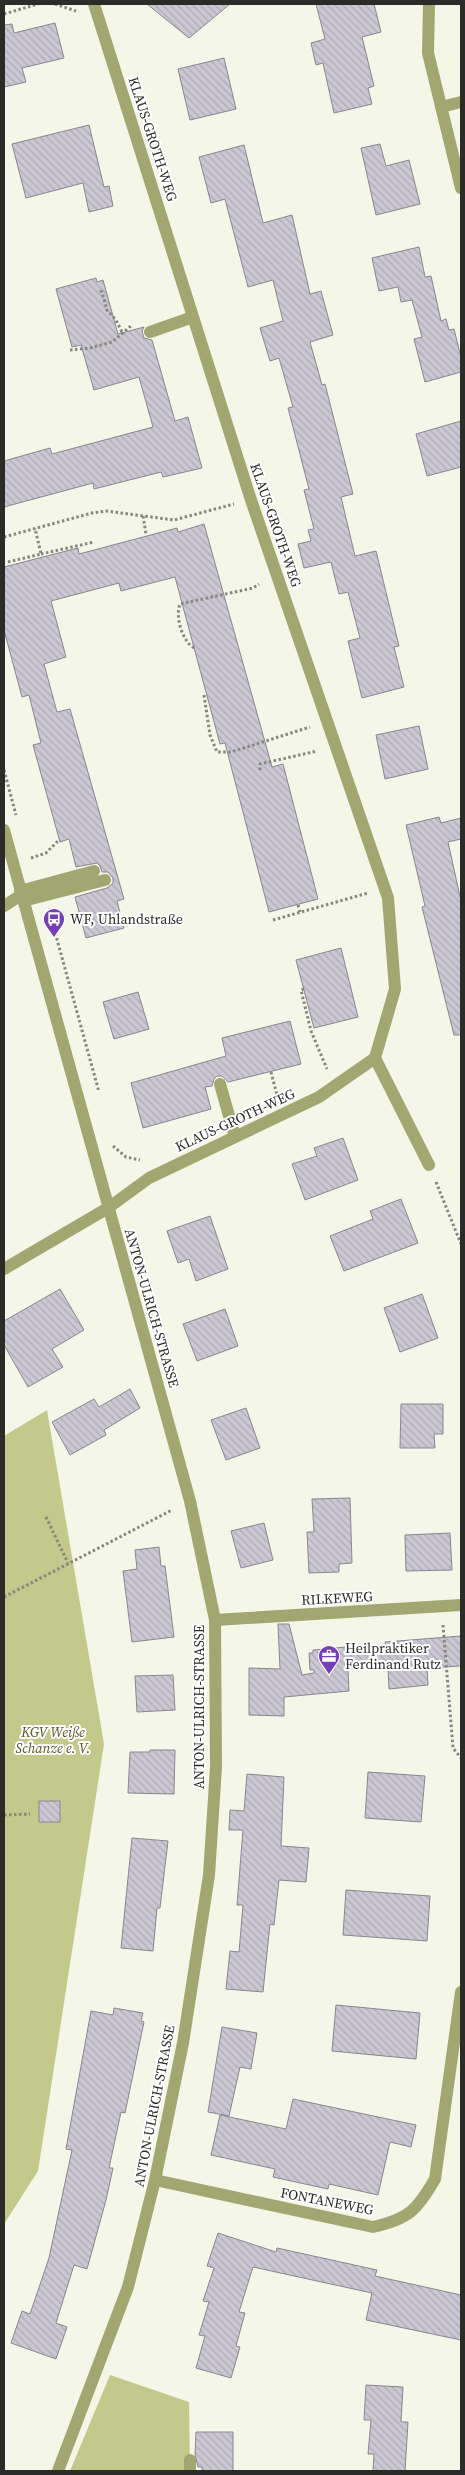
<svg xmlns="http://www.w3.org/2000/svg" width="465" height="2475" font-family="'Source Serif 4',serif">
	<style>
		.green { fill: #c3c88b }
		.building { fill: url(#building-back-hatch); stroke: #8a8691 }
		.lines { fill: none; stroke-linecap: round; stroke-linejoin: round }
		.path { stroke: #86877e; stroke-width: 3; stroke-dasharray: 2.5 2.5; stroke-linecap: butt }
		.minor { stroke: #a2a772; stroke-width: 12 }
		.labels { text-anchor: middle; stroke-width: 4; stroke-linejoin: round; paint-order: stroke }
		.street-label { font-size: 14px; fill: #2b2c27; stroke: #fff }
		.poi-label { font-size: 14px; fill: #2b2c27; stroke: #fff; text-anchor: start }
		.park-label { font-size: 14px; font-style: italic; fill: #565921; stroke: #fff }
	</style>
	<defs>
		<pattern id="building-back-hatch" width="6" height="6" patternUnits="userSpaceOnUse" patternTransform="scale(1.25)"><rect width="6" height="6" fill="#cbc7d3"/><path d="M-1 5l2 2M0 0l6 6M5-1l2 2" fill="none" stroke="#aeabb5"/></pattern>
	</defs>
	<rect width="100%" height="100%" fill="#f4f6e8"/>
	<path class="green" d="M47,1410L104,1744L38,2171L4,2224V1436Z
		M110,2375L189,2402L190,2471H70Z"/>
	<path class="building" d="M147,4H230L189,38Z
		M316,4H374L381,32L362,37L374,86L368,88L372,104L334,113L323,63L316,65L311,43L325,39Z
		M55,23L64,58L22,68L26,82L4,87V25L12,24L14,33Z
		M224,58L236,109L190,120L178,69Z
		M89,125L104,187L109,186L113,206L89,212L83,183L26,198L12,144Z
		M380,144L386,166L409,160L420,204L376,215L361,148Z
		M244,145L263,223L292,215L310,294L321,291L333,335L310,342L322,385L325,384L353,494L341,497L355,556L376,551L399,646L394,647L404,687L362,698L348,641L360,638L348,592L339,594L331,562L304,568L298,544L311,541L308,530L314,529L304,490L309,489L288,408L293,407L279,358L270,361L260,328L283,321L273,280L248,287L225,199L211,203L199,157Z
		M419,247L425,277L431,276L441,321L446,319L449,330L454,329L461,357V372L425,382L414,339L422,337L412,300L401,302L398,287L379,291L372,258Z
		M96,278L97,282L103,280L118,334L144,327L142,331L144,338L152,340L175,421L188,417L202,468L163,477L161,472L94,489L93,483L4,507V461L50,448L52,454L153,427L139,377L94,390L81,345L72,347L56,289Z
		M461,421V467L427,476L416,434Z
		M204,524L272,767L283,764L318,899L269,912L225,743L220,744L175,577L121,591L119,583L51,601L66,657L44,664L57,712L70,709L124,899L117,901L124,928L86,938L75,897L107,888L113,883V878L108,872H102L100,866L97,863L76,867L69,839L60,842L33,745L41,743L29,695L22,697L4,630V567L78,548L79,554L177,528L178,532Z
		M419,726L428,769L385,779L376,735Z
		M439,817L441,823L461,818V839L448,842L461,901V1035H454L422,907L425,906L406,825Z
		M341,948L358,1017L314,1028L296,960Z
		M138,992L149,1029L114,1039L103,1002Z
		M290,1021L301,1064L228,1082L222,1076H217L214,1079L212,1086L205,1087L211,1109L143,1128L131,1083L226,1056L222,1038Z
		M343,1138L358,1180L305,1200L292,1164L317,1156L314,1148Z
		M401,1199L418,1243L344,1271L330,1236L373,1219L370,1211Z
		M210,1216L228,1269L196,1281L189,1259L178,1263L167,1231Z
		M60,1289L84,1330L52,1349L63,1367L28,1387L4,1345V1321Z
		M422,1294L438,1338L400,1352L384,1308Z
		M225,1309L238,1346L197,1361L183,1324Z
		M130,1389L140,1408L104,1430L106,1435L70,1455L52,1422L94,1399L99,1407Z
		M401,1404H443V1434H434L435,1448H400Z
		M246,1408L260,1448L226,1460L211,1420Z
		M350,1498L352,1563L339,1564V1572L309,1573L307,1532H314L312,1499Z
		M264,1523L273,1560L241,1568L231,1531Z
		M450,1533L452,1570L406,1571L405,1535Z
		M159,1547L161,1566H165L174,1637L132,1642L123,1571L137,1569L135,1550Z
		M278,1624H289L302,1675L314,1673V1670H310L309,1653H313V1650L346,1647V1650L386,1648L385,1642L461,1636V1666L427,1668L428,1685L389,1689L388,1668L348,1669L349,1691L284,1697V1716L249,1715V1668L280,1669Z
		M173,1675L175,1710L137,1712L135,1676Z
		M150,1750H175L174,1794L128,1793L130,1752H150Z
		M368,1772L425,1776L421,1822L365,1818Z
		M247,1774L284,1777L281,1846L309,1848L306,1882L279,1880L274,1925L270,1924L263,1992L226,1989L230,1951L239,1952L243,1905H237L243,1830H229L230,1810L244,1811Z
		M39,1801H60V1822H39Z
		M132,1838L168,1841L160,1908H157L153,1951L121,1948Z
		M346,1890L430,1896L427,1941L343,1935Z
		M336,2005L420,2013L416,2059L332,2051Z
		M114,2008L143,2013L141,2021L144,2022L125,2113L121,2112L109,2168H113L106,2200L87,2269L74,2265L56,2323L67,2327L56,2359L11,2343L22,2311L30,2314L49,2258L72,2150L66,2149L91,2011L113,2015Z
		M222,2027L257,2033L251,2069L240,2067L229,2116L208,2112Z
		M293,2099L416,2125L411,2147L390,2142L378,2195L329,2184L328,2189L273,2177L275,2169L211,2155L220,2115L286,2129Z
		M218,2233L276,2252L277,2248L377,2270L375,2276L461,2295V2340L366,2320L372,2293L253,2267L239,2312L245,2313L236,2346L240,2347L231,2378L196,2368L205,2336L199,2335L209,2302L203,2301L214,2268L207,2266Z
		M366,2385L403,2387L401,2422H408L405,2471H373L374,2454H368L371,2420H364Z
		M196,2432H233V2471H202V2467H198L195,2454Z"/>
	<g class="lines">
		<path class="path" d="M55,4L76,11
			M4,14L38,4
			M100,291L102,292L107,310L116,320L122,332
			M70,350L90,348L112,342L132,325
			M143,516L146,534
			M4,537L92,513L106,511L174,520L234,504
			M41,554L94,542
			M8,562L41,554L35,528
			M194,648C182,641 175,616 180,604L253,588L259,584
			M204,695L210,735L217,752H231L310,727
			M4,770L16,815
			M260,770V764L317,751
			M31,858L46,853L59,840
			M298,905L300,912
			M50,914L99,1092
			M273,920L368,893
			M304,989L301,990L311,1031L327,1069
			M271,1072L277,1095
			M113,1146L126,1157L140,1160
			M436,1182L461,1244
			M46,1517L68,1563
			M4,1597L172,1510
			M443,1625L453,1748L461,1758
			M4,1815L30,1814"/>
		<path class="minor" d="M429,4L428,53L461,188
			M441,107L461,102
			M150,332L193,317
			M4,830L190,1501L215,1620L216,1767L209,1875L183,2043L155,2180L128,2287L58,2471
			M20,891L94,871
			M23,901L105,880
			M4,906L21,895
			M375,1058L429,1165
			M220,1084L235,1137
			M4,1269L108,1208L149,1178L319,1097L375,1058L395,989L388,898L251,500L94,4
			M215,1620L461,1605
			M155,2180L373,2227C409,2219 417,2210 435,2179L461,1992
			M190,2460V2471"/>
	</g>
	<defs>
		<g id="bus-pin" transform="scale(1.125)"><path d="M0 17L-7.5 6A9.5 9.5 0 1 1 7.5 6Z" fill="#753fb5" stroke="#fff"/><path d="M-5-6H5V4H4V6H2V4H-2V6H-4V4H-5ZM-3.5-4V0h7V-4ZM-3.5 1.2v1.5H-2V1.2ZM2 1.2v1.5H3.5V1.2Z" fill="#fff"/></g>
		<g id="office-pin" transform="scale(1.125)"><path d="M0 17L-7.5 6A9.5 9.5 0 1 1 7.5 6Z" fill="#753fb5" stroke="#fff"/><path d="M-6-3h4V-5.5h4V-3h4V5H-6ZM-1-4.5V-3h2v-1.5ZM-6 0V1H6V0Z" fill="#fff"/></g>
	</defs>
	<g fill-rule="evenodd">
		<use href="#bus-pin" x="54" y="919"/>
		<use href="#office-pin" x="329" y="1656"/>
	</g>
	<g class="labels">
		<g class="street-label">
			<text transform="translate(153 139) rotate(72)" y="5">KLAUS-GROTH-WEG</text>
			<text transform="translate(276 525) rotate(71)" y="5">KLAUS-GROTH-WEG</text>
			<text transform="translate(235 1120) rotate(-25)" y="5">KLAUS-GROTH-WEG</text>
			<text transform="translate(152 1308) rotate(74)" y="5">ANTON-ULRICH-STRASSE</text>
			<text transform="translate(337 1598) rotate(-3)" y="5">RILKEWEG</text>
			<text transform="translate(199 1707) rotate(-90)" y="5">ANTON-ULRICH-STRASSE</text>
			<text transform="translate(154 2106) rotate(-79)" y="5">ANTON-ULRICH-STRASSE</text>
			<text transform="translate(327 2201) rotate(11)" y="5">FONTANEWEG</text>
		</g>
		<g class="poi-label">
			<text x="70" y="924">WF, Uhlandstraße</text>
			<text x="345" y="1653">Heilpraktiker<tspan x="345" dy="16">Ferdinand Rutz</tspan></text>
		</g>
		<g class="park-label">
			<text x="53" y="1737">KGV Weiße<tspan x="53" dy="16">Schanze e. V.</tspan></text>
		</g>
	</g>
	<rect width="465" height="2475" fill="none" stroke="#2b2c27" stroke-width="10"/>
</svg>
